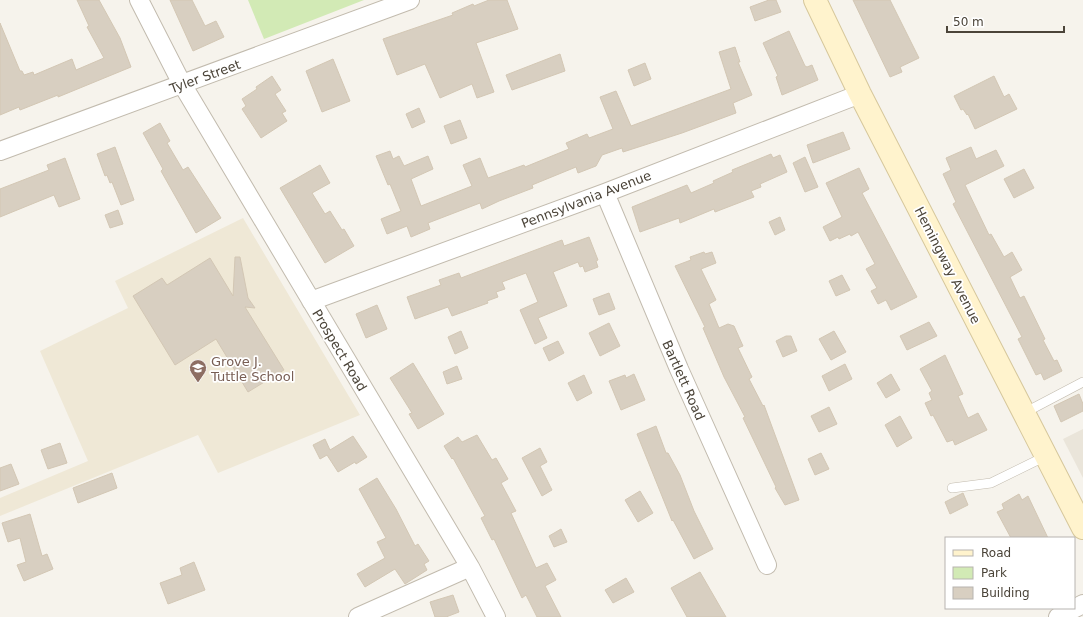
<svg xmlns="http://www.w3.org/2000/svg" width="1083" height="617" font-family="'DejaVu Sans',sans-serif">
	<style>
		.residential { fill: #eae5da }
		.education { fill: #efe8d6 }
		.green { fill: #d2eab5 }
		.building { fill: #d8cfc1; stroke: #d3c7b4 }
		.lines { fill: none; stroke-linecap: round; stroke-linejoin: round }
		.service-casing { stroke: #c2bbae; stroke-width: 10 }
		.minor-casing { stroke: #c2bbae; stroke-width: 20 }
		.secondary-casing { stroke: #d6c79b; stroke-width: 24 }
		.service { stroke: #fff; stroke-width: 9 }
		.minor { stroke: #fff; stroke-width: 18 }
		.secondary { stroke: #fff3cd; stroke-width: 22 }
		.labels { text-anchor: middle; stroke-width: 3.5; stroke-linejoin: round; paint-order: stroke }
		.street-label { font-size: 13px; fill: #4b4439; stroke: #fff }
		.education-label { font-size: 13px; fill: #785e54; stroke: #fff; text-anchor: start }
	</style>
	<rect width="100%" height="100%" fill="#f6f3ec"/>
	<path class="residential" d="M1083,429V478L1063,439Z"/>
	<path class="education" d="M243,218L360,415L218,473L198,435L0,516V498L88,461L40,351L128,308L115,281Z"/>
	<path class="green" d="M248,0H364L264,39Z"/>
	<path class="building" d="M77,0H99L120,38L131,67L58,97V95L20,110L19,107L0,115V23L20,71H22L24,75L33,72L34,75L72,59L76,70L104,58L87,27L89,26Z
		M170,0H192L205,26L216,21L224,37L193,51Z
		M489,0H507L518,29L476,43L494,92L477,98L472,84L440,98L425,64L397,75L383,39L453,15L452,13L473,4L474,6Z
		M769,0H776L781,12L755,21L750,7Z
		M853,0H890L919,58L900,67L902,72L890,77Z
		M789,31L805,66L807,67L812,65L818,80L782,95L776,77L778,76L763,43Z
		M735,47L740,62H738L752,95L733,103L736,113L682,133L623,152L622,148L602,155L596,166L578,173L576,167L532,185L533,188L499,201L482,209L480,203L428,223L430,229L411,237L407,226L387,234L381,219L401,211L390,184L388,185L376,156L390,151L393,159L399,156L404,166L428,156L433,169L411,179L421,206L472,186L463,165L480,158L488,178L524,165L525,167L569,149L566,143L587,134L589,138L613,129L600,97L616,91L631,126L731,89L719,52Z
		M560,54L565,71L512,90L506,75Z
		M333,59L350,101L322,112L306,71Z
		M645,63L651,79L634,86L628,70Z
		M272,76L281,90L275,94L286,111L282,113L287,121L261,138L242,109L246,106L242,99L257,89L256,87Z
		M994,76L1004,97L1009,94L1017,109L975,129L968,114L967,115L963,109L961,110L954,96Z
		M419,108L425,122L412,128L406,114Z
		M460,120L467,138L451,144L444,126Z
		M160,123L170,141L167,143L183,170L188,167L221,218L196,233L161,171L163,169L143,133Z
		M843,132L850,149L813,163L807,145Z
		M115,147L134,200L121,205L112,182L110,183L107,175L105,176L97,154Z
		M971,147L976,159L996,150L1004,166L965,185L989,235L991,234L1004,257L1012,252L1022,270L1010,277L1020,298L1024,296L1045,339L1043,340L1054,361L1057,360L1062,371L1044,380L1041,373L1036,375L1018,339L1022,337L953,204L956,202L943,174L951,170L946,158Z
		M771,154L773,158L780,155L787,172L760,184L761,187L751,191L754,197L715,212L714,209L680,223L679,218L640,232L632,207L687,185L691,193L714,183L713,181L733,172L732,170Z
		M805,157L818,187L805,192L793,163Z
		M65,158L80,199L59,207L54,195L0,217V189L49,170L47,165Z
		M320,165L330,183L312,193L325,214L330,211L342,230L344,229L354,246L325,263L280,188Z
		M859,168L869,189L862,193L917,297L891,310L886,300L878,304L871,291L877,288L866,269L875,264L858,232L851,236L850,234L839,239L838,237L830,241L823,227L842,217L826,183Z
		M1024,169L1034,188L1014,198L1004,179Z
		M118,210L123,224L110,228L105,215Z
		M780,217L785,230L775,235L769,222Z
		M589,237L598,260L596,261L598,267L585,272L583,266L580,267L578,262L553,272L567,306L538,318L547,338L535,344L520,310L538,302L526,273L502,282L505,289L496,292L498,297L487,301L488,303L452,316L448,307L415,319L407,297L441,285L439,280L459,273L461,278L562,240L564,246Z
		M704,252L705,254L712,252L716,263L701,269L716,300L709,304L719,328L728,324L734,326L743,346L738,348L752,377L749,379L763,406L764,405L799,500L785,505L775,488L776,487L743,418L745,417L724,377L703,328L705,327L675,266L691,260L690,257Z
		M235,257H240L248,298L255,308L245,307L284,370L248,392L216,339L175,365L133,296L162,278L167,285L210,258L233,296Z
		M842,275L850,290L836,296L829,281Z
		M609,293L615,309L599,315L593,299Z
		M377,305L387,329L366,338L356,314Z
		M929,322L937,336L907,350L900,336Z
		M609,323L620,346L600,356L589,333Z
		M461,331L468,348L455,354L448,337Z
		M834,331L846,352L831,360L819,339Z
		M786,336H791L797,351L783,357L776,341Z
		M558,341L564,353L549,361L543,348Z
		M945,355L963,394L958,396L968,418L978,413L987,430L955,445L953,440L947,442L933,415L931,416L925,403L932,400L929,393L932,391L920,369Z
		M413,363L444,414L418,429L409,414L412,413L390,378Z
		M845,364L852,379L829,391L822,376Z
		M457,366L462,379L447,384L443,372Z
		M634,374L645,400L621,410L609,381L625,375L626,378Z
		M891,374L900,390L886,398L877,383Z
		M584,375L592,393L577,401L568,383Z
		M1079,394L1083,404V411L1061,422L1054,406Z
		M829,407L837,424L819,432L811,416Z
		M900,416L912,438L897,447L885,425Z
		M656,426L666,453H668L680,475L694,511L713,549L694,559L673,520L672,521L637,434Z
		M477,435L492,460L496,458L508,479L501,483L516,511L511,513L536,568L547,563L556,580L545,586L561,617H537L526,595L522,598L494,539L492,540L481,518L485,516L453,458L452,459L444,446L458,437L462,442Z
		M353,436L367,457L356,464L355,462L338,472L327,455L320,459L313,445L325,439L330,450Z
		M60,443L67,463L48,469L41,450Z
		M540,448L547,462L540,466L552,490L542,496L522,458Z
		M821,453L829,469L815,475L808,459Z
		M11,464L19,484L0,491V468Z
		M112,473L117,488L78,503L73,488Z
		M377,478L396,509L415,546L418,544L429,561L424,564L427,570L405,584L395,569L365,587L357,574L385,558L377,542L386,538L359,489Z
		M640,491L653,513L638,522L625,500Z
		M963,493L968,505L950,514L945,502Z
		M1019,494L1022,500L1028,496L1048,538H1011L997,512L1004,509L1002,504Z
		M30,514L42,556L47,554L53,569L24,581L17,565L26,562L20,538L8,542L2,523Z
		M561,529L567,542L554,547L549,536Z
		M194,562L205,590L168,604L160,583L182,575L180,568Z
		M700,572L726,617H687L671,588Z
		M626,578L634,592L613,603L605,590Z
		M453,595L459,612L446,617H435L430,602Z"/>
	<g class="lines">
		<g class="service-casing">
			<path id="service" d="M1024,413L1083,382
				M952,488L991,483L1046,456"/>
		</g>
		<g class="minor-casing">
			<path id="minor" d="M139,0L182,84L470,567L496,617
				M0,151L410,0
				M605,193L679,369L767,565
				M311,301L605,193L860,94
				M358,617L470,567
				M1058,617L1083,604"/>
		</g>
		<g class="secondary-casing">
			<path id="secondary" d="M815,0L860,94L1083,528"/>
		</g>
		<use href="#service" class="service"/>
		<use href="#minor" class="minor"/>
		<use href="#secondary" class="secondary"/>
	</g>
	<defs>
		<g id="school-pin" transform="scale(0.9)"><path d="M0 17L-7.5 6A9.5 9.5 0 1 1 7.5 6Z" fill="#8d6e63" stroke="#fff"/><path d="M0-5L7-2L0 1L-7-2ZM-4 1L0 2.5L4 1V4Q0 6-4 4Z" fill="#fff"/></g>
	</defs>
	<g fill-rule="evenodd">
		<use href="#school-pin" x="198" y="368"/>
	</g>
	<g class="labels">
		<g class="street-label">
			<text transform="translate(205 76) rotate(-20)" y="5">Tyler Street</text>
			<text transform="translate(586 199) rotate(-21)" y="5">Pennsylvania Avenue</text>
			<text transform="translate(948 265) rotate(63)" y="5">Hemingway Avenue</text>
			<text transform="translate(340 350) rotate(59)" y="5">Prospect Road</text>
			<text transform="translate(684 380) rotate(66)" y="5">Bartlett Road</text>
		</g>
		<g class="education-label">
			<text x="211" y="366">Grove J.<tspan x="211" dy="15">Tuttle School</tspan></text>
		</g>
	</g>
	<rect x="945" y="537" width="130" height="72" fill="#ffffff" stroke="#b7b4b0"/>
	<rect x="953" y="550" width="20" height="6" fill="#fff3cd" stroke="#b7b4b0"/>
	<text x="981" y="557" font-size="12" fill="#4b4439">Road</text>
	<rect x="953" y="567" width="20" height="12" fill="#d2eab5" stroke="#b7b4b0"/>
	<text x="981" y="577" font-size="12" fill="#4b4439">Park</text>
	<rect x="953" y="587" width="20" height="12" fill="#d8cfc1" stroke="#b7b4b0"/>
	<text x="981" y="597" font-size="12" fill="#4b4439">Building</text>
	<path d="M947 26v6h117v-6" fill="none" stroke="#4b4439" stroke-width="2"/>
	<text x="953" y="26" font-size="12" fill="#4b4439" stroke="#ffffff" stroke-width="3" paint-order="stroke">50 m</text>
</svg>
